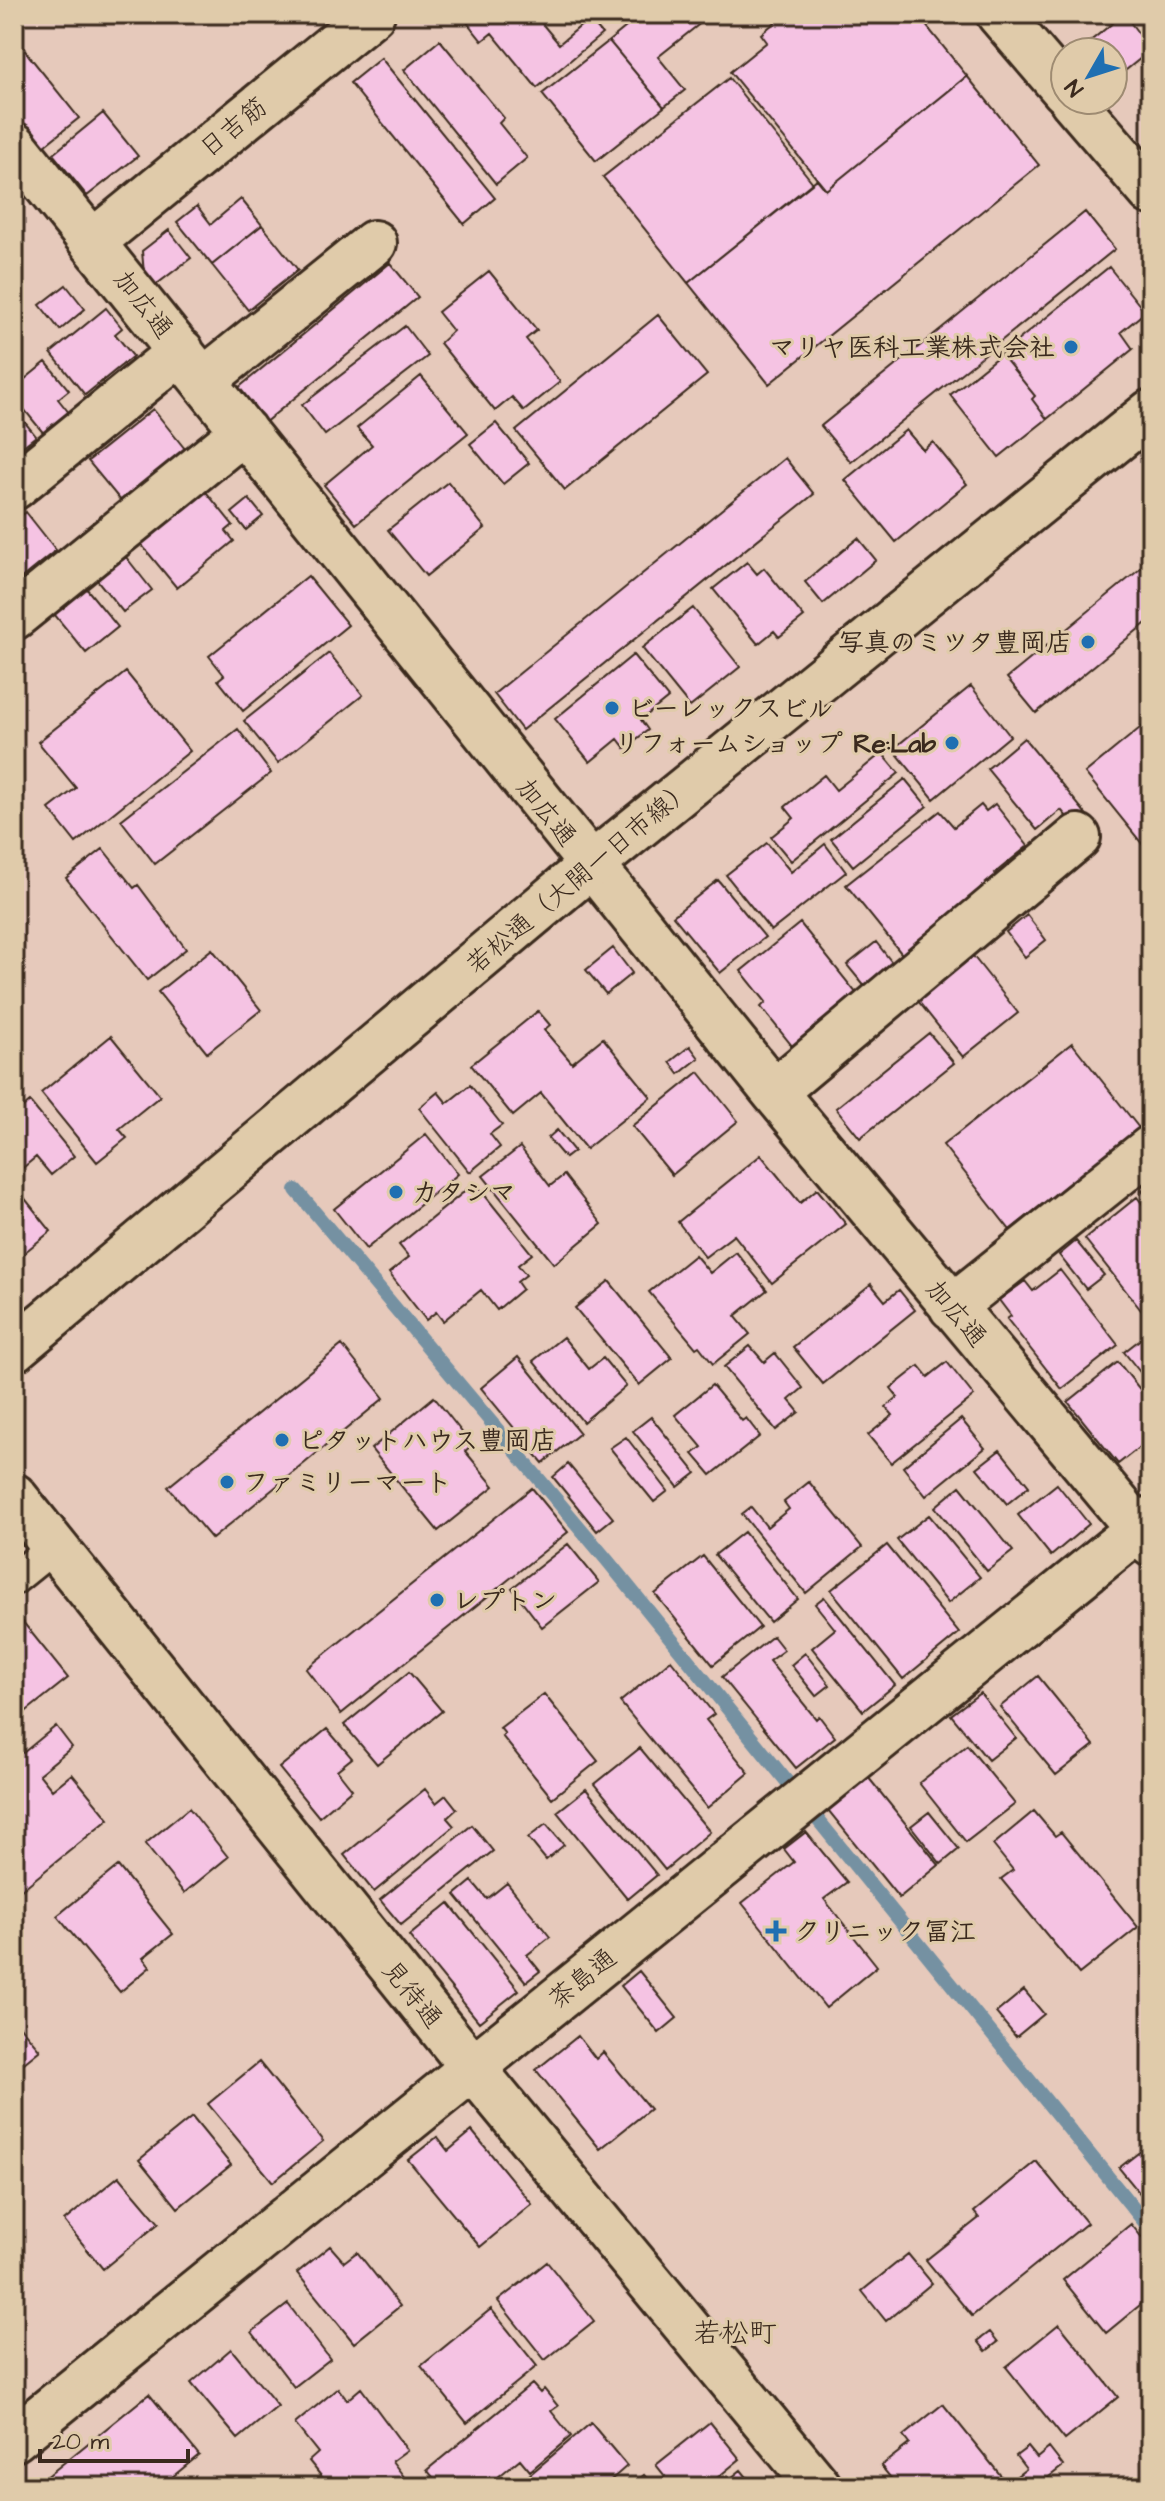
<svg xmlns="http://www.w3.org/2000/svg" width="1165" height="2501" font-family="'Architects Daughter','Klee One',sans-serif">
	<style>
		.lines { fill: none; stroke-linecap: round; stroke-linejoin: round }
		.stream { stroke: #7491a2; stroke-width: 14 }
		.building { fill: #f5c3e3; stroke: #3b2a1e; stroke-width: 2 }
		.service-casing { stroke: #3b2a1e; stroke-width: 36 }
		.minor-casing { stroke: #3b2a1e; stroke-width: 50 }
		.tertiary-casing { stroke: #3b2a1e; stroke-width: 50 }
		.service { stroke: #e0cbaa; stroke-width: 30 }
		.minor { stroke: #e0cbaa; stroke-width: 44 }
		.tertiary { stroke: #e0cbaa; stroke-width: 44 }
		.poi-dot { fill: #1f6fb2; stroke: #e0cbaa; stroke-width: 3 }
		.labels { text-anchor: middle; stroke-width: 6; stroke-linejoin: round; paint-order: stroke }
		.street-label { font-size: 26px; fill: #3b2a1e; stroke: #e0cbaa }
		.poi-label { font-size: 26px; font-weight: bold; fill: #3b2a1e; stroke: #e0cbaa; text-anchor: start }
		.neighbourhood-label { font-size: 28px; fill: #3b2a1e; stroke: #e0cbaa }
	</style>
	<rect width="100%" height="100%" fill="#e6c9bb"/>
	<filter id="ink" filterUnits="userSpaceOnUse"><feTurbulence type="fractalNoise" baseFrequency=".0125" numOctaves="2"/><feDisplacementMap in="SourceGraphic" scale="16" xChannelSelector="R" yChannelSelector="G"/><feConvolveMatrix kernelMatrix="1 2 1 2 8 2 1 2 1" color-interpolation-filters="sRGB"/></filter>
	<g filter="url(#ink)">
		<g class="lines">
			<path class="stream" d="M296,1190L607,1560L1151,2230"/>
		</g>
		<path class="building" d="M464,14H534L559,44L589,19L602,34L537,88L492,33L482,41L462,16Z
			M606,14H625L613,23Z
			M642,14H712L658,57L685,90L664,107L609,41Z
			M785,14H917L967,76L826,190L730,72L767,42L761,34Z
			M1124,14L1151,50L1116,78L1113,52H1095L1088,43Z
			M1135,14H1151V34Z
			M440,40L504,118L499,123L527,158L496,184L404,70Z
			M609,41L664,107L596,161L542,94Z
			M18,42L79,118L40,149L14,117V45Z
			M381,58L495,198L464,224L350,83Z
			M967,76L1039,165L769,384L688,283L817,179L826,190Z
			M729,78L813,183L688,283L603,177Z
			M103,113L138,156L87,196L53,154Z
			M241,199L262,225L212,265L177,222L197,206L211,224Z
			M1085,212L1115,249L851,462L821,426Z
			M262,225L298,270L248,310L212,265Z
			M169,230L191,258L153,287L144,274L142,251Z
			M390,263L418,297L264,423L237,389Z
			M1109,267L1145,312L1121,332L1133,349L1047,419L1032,399L1035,396L1001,354Z
			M489,271L537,330L526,339L560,382L524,411L512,397L495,411L440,343L453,331L438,312Z
			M66,285L85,309L60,330L40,305Z
			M106,308L122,328L115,334L133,356L85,395L51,353Z
			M658,315L707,375L565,490L516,431Z
			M405,326L428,356L325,435L302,405Z
			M1001,354L1035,396L1032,399L1047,419L999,457L950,395Z
			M46,362L69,390L58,399L70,414L45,435L14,397V388Z
			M421,376L468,433L356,524L324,485L372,445L357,428Z
			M14,409L36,436L14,453Z
			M153,409L185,449L121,501L88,461Z
			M496,423L529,463L503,484L470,444Z
			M906,430L923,450L933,442L967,484L896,542L845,480Z
			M785,458L814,494L522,730L494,694Z
			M448,482L485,528L426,576L388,530Z
			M202,493H207L233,525L226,531L234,541L177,588L140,543Z
			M249,499L263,516L246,530L232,513Z
			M26,512L56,550L14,584V522Z
			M858,538L876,560L823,604L805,582Z
			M126,557L152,590L123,612L97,580Z
			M1151,560V619L1036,713L1007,678Z
			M747,562L757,574L764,568L804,617L779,637L774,631L758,644L713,589Z
			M308,576L348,625L243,711L218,680L224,675L209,656Z
			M86,588L118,627L86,653L54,614Z
			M693,608L740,667L690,707L642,648Z
			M329,653L363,695L278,763L244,721Z
			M633,655L668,698L641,720L648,730L625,748L618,739L590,762L555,719Z
			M126,672L190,751L76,843L49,809L76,788L38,742Z
			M971,686L1010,736L934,799L893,749Z
			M1151,719V855L1085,773Z
			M238,729L271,773L155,864L121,820Z
			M1024,738L1086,814L1073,824L1061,810L1037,830L987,769Z
			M882,753L899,773L791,861L771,837L794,818L785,807L824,775L836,790Z
			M905,779L927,806L853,866L831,839Z
			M995,804L1028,846L995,873L1000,881L905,958L846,885L940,811L954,827L981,805L986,811Z
			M767,843L791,872L825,844L846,872L771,931L726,875Z
			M103,849L134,888L138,885L186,949L147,980L66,878Z
			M718,880L765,937L720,973L673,916Z
			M1027,915L1046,940L1025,957L1006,932Z
			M800,923L857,994L793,1047L761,1007L766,1002L741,971Z
			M876,942L894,965L866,988L847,965Z
			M613,948L632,973L606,994L586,970Z
			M212,949L261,1010L207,1053L158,992Z
			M973,956L1018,1013L963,1057L918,1001Z
			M538,1011L550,1025L544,1030L572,1063L603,1038L651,1097L586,1149L541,1093L513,1116L471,1065Z
			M929,1033L954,1063L860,1138L836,1108Z
			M111,1036L160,1096L119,1129L127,1138L97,1162L41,1093Z
			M1072,1043L1139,1128L1010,1230L943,1145Z
			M690,1046L699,1058L679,1074L670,1062Z
			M699,1072L738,1121L672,1175L632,1126Z
			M470,1085L502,1125L490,1134L500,1147L470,1172L419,1108L438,1092L447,1103Z
			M30,1102L74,1156L51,1175L36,1157L19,1171L14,1164V1115Z
			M557,1130L574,1151L565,1158L548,1138Z
			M426,1134L458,1174L366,1249L334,1209Z
			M520,1147L550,1186L564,1175L602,1224L554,1264L483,1176Z
			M761,1155L800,1203L817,1189L846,1224L772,1283L734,1235L705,1257L678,1222Z
			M475,1183L532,1254L518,1265L526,1275L517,1282L522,1289L497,1310L481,1290L443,1321L436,1312L426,1320L389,1273L409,1257L399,1245Z
			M1151,1184V1203L1142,1191Z
			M14,1185L51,1231L14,1261Z
			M1137,1197L1151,1215V1317L1148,1319L1085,1239Z
			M1076,1241L1104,1275L1086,1289L1059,1255Z
			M736,1252L767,1290L735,1316L750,1334L713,1364L699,1346L696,1348L649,1292L695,1255L710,1273Z
			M1060,1270L1118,1345L1062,1389L1007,1319L1011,1316L999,1300L1025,1281L1033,1291Z
			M609,1281L672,1358L639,1385L575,1308Z
			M871,1284L885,1301L899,1290L915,1310L823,1384L793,1347Z
			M1151,1331V1386L1124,1352Z
			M563,1337L589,1369L603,1358L626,1386L583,1422L533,1361Z
			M342,1345L384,1398L212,1539L168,1487Z
			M750,1346L764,1362L775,1353L803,1388L789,1400L799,1412L776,1430L724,1367Z
			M518,1357L580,1433L543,1463L481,1388Z
			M947,1362L974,1396L891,1463L868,1435L893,1415L886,1407L898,1397L891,1388L919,1366L928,1377Z
			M1118,1362L1151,1403V1438L1118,1464L1068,1402Z
			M712,1385L742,1421L746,1418L760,1436L711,1475L693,1454L702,1447L675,1415Z
			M434,1397L472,1445L465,1451L494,1486L438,1531L371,1449Z
			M651,1417L696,1473L678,1487L633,1431Z
			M961,1419L985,1448L926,1496L903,1467Z
			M626,1437L668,1491L654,1502L610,1448Z
			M1000,1450L1029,1486L1007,1504L977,1468Z
			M568,1464L613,1518L597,1531L553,1477Z
			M809,1482L862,1547L806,1593L742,1514L751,1507L767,1527L789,1509L784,1502Z
			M1057,1484L1089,1524L1051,1556L1018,1515Z
			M960,1486L1013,1551L987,1571L935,1507Z
			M532,1488L568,1532L341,1714L306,1669Z
			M929,1515L980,1577L948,1603L897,1540Z
			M744,1532L798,1599L770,1622L715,1555Z
			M568,1544L599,1582L542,1627L512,1588Z
			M887,1545L959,1633L903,1679L831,1590Z
			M703,1556L760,1627L713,1665L655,1594Z
			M824,1597L895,1685L863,1711L812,1648L835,1629L815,1604Z
			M14,1611L68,1678L14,1721Z
			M773,1636L784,1650L769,1661L816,1719L819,1716L835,1737L796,1768L722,1677Z
			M805,1653L830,1685L816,1696L791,1665Z
			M671,1660L714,1714L706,1720L749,1773L707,1808L620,1702Z
			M409,1672L442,1711L377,1764L344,1725Z
			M1038,1676L1094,1745L1056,1775L1000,1707Z
			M980,1693L1016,1738L988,1760L951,1715Z
			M544,1694L598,1761L552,1798L502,1736L505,1734L500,1728Z
			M56,1726L72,1747L39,1774L52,1790L72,1774L109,1819L14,1896V1751L18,1748L23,1753Z
			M327,1729L352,1758L337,1770L352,1789L319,1817L279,1768Z
			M967,1745L1015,1804L966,1842L919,1783Z
			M640,1748L710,1832L665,1870L595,1784Z
			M868,1777L939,1865L899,1898L828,1810Z
			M425,1789L436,1803L446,1795L457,1809L447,1818L454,1826L374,1892L344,1855Z
			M586,1789L657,1875L628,1899L557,1812Z
			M189,1808L228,1857L184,1893L145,1844Z
			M1034,1811L1055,1836L1061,1832L1138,1927L1079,1974L1001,1879L1013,1870L993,1845Z
			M929,1812L959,1849L941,1864L911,1826Z
			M546,1824L564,1845L546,1860L528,1838Z
			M472,1825L493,1851L401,1925L380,1900Z
			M806,1832L847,1882L824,1899L877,1966L826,2008L742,1903L794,1862L784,1849Z
			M118,1866L173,1934L143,1958L150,1967L120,1992L57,1916Z
			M472,1881L487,1899L507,1883L550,1937L527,1955L540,1971L526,1982L455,1895Z
			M449,1903L519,1990L479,2022L409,1936Z
			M639,1971L677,2018L659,2033L621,1986Z
			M1024,1990L1044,2014L1016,2037L996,2013Z
			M14,2019L40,2050L14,2071Z
			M578,2036L596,2059L603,2052L650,2109L600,2149L536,2070Z
			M259,2062L323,2141L273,2182L208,2104Z
			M192,2117L231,2165L178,2208L139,2160Z
			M472,2131L532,2204L480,2247L408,2160L437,2137L448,2151Z
			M1146,2147L1151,2153V2207L1119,2168Z
			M1036,2161L1087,2223L972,2316L926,2260L979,2218L974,2212Z
			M119,2176L159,2223L103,2269L64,2221Z
			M1131,2224L1151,2249V2296L1106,2333L1063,2280Z
			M330,2246L344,2262L357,2252L400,2306L354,2343L297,2273Z
			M908,2254L932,2283L886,2321L862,2291Z
			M547,2262L594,2321L545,2360L498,2301Z
			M288,2304L330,2359L294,2387L252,2332Z
			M491,2309L537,2366L467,2423L421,2366Z
			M1059,2324L1118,2397L1065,2440L1006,2367Z
			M990,2332L998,2342L986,2351L978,2341Z
			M231,2349L278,2406L238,2439L191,2383Z
			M532,2384L540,2393L544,2389L558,2406L551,2411L571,2436L530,2471L520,2459L486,2487H441L427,2470Z
			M338,2388L347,2400L361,2388L407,2450L392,2461L405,2478L395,2487H330L309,2461L318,2453L295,2424Z
			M149,2394L199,2455L160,2487H34Z
			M943,2404L1010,2487H898L881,2466L909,2444L903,2436Z
			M710,2422L740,2459L706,2487H629L644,2475L653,2486L665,2476L656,2465Z
			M591,2423L627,2466L603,2487H515Z
			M1028,2447L1037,2458L1049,2448L1063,2466L1036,2487H1026L1017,2476L1026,2469L1016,2456Z
			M741,2470L755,2487H720Z"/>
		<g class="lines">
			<g class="service-casing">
				<path id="service" d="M14,1579L55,1546"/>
			</g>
			<g class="minor-casing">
				<path id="minor" d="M14,145L774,1092L1151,1544
					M94,241L372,14
					M204,380L374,243
					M14,487L181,351
					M14,617L244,431
					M774,1092L1078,837
					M952,1307L1151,1148
					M14,1496L472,2067L819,2487
					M14,2439L1151,1519"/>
			</g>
			<g class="tertiary-casing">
				<path id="tertiary" d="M999,14L1065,91
					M1072,100L1151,192
					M14,1349L590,866L1151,412"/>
			</g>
			<use href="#service" class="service"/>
			<use href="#minor" class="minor"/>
			<use href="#tertiary" class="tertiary"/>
		</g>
	</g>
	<g class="poi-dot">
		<circle cx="1071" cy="347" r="8"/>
		<circle cx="1088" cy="642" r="8"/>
		<circle cx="612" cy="708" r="8"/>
		<circle cx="952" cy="743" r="8"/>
		<circle cx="396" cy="1192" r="8"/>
		<circle cx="282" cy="1440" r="8"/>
		<circle cx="227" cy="1482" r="8"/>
		<circle cx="437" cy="1600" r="8"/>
		<path d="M772 1919h8v8h8v8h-8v8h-8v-8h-8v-8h8z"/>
	</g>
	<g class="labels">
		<g class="street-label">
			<text transform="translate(233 127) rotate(-39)" y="9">日吉筋</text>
			<text transform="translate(144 304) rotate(52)" y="9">加広通</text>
			<text transform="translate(547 812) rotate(51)" y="9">加広通</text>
			<text transform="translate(579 876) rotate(-40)" y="9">若松通（大開一日市線）</text>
			<text transform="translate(957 1313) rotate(50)" y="9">加広通</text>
			<text transform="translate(582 1978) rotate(-39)" y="9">茶島通</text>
			<text transform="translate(413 1994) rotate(51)" y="9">見待通</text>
		</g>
		<g class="poi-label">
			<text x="1055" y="356" text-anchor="end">マリヤ医科工業株式会社</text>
			<text x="1072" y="651" text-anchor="end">写真のミツタ豊岡店</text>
			<text x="628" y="717">ビーレックスビル</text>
			<text x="936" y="752" text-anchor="end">リフォームショップ Re:Lab</text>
			<text x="412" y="1201">カタシマ</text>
			<text x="298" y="1449">ピタットハウス豊岡店</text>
			<text x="243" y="1491">ファミリーマート</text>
			<text x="453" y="1609">レプトン</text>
			<text x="794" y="1940">クリニック冨江</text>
		</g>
		<g class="neighbourhood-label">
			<text x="735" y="2342">若松町</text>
		</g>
	</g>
	<rect width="1165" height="2501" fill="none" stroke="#e0cbaa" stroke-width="48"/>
	<rect x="24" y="24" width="1117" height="2453" fill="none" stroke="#3b2a1e" stroke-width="3" filter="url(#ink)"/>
	<g transform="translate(1089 76) rotate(231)"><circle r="38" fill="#e0cbaa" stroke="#9e8b72" stroke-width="2"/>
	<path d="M0-6L14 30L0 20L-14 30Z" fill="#1f6fb2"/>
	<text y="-12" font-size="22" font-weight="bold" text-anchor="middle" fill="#3b2a1e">N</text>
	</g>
	<path d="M40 2449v12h148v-12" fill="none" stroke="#3b2a1e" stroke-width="4"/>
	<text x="52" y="2449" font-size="24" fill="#3b2a1e" stroke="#e0cbaa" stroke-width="6" paint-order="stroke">20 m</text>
</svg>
